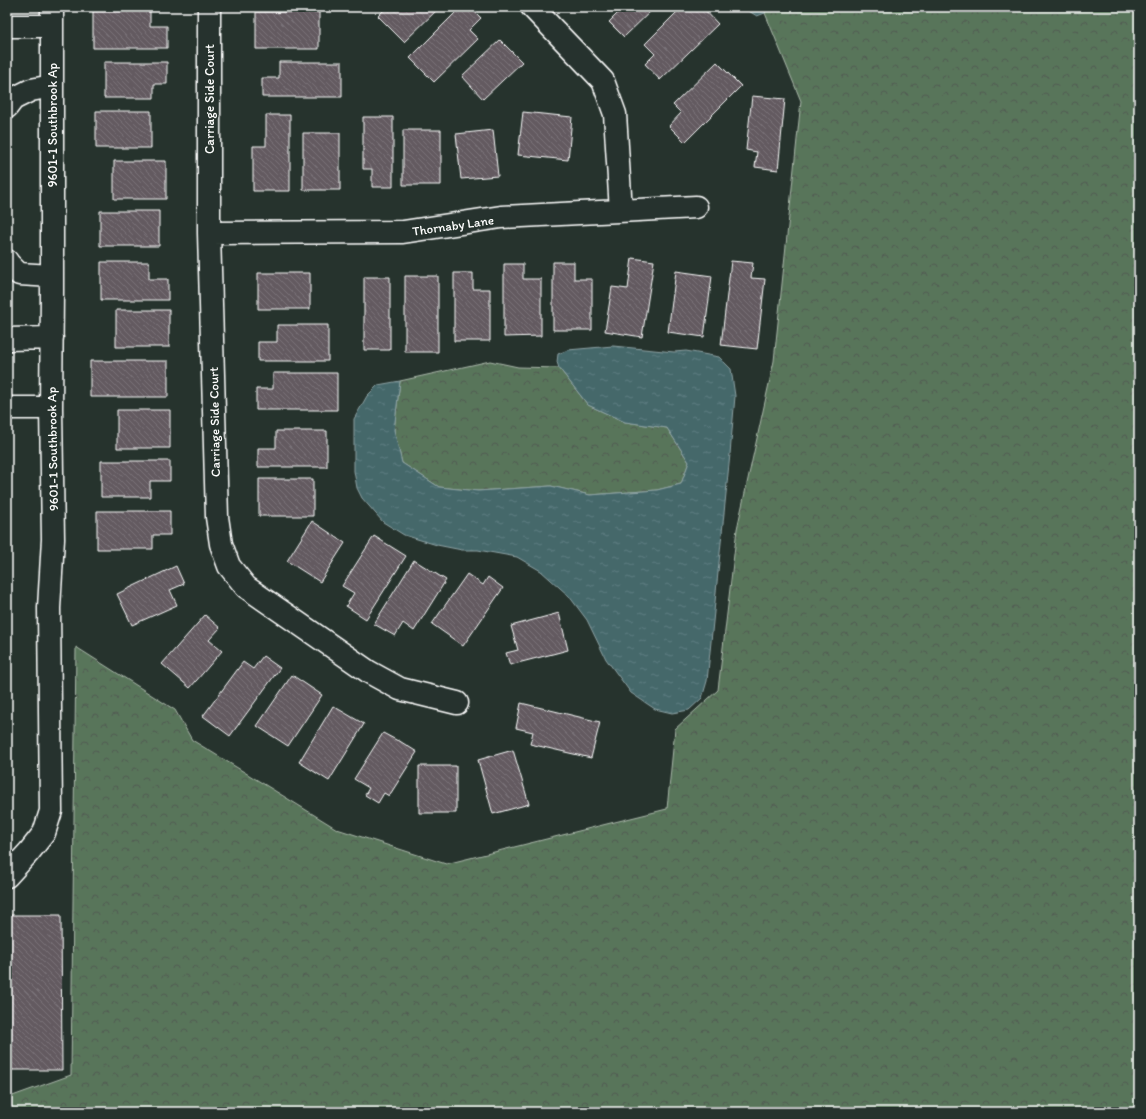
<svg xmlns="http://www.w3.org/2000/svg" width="1146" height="1119" font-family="Itim,sans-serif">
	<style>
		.forest { fill: url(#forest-crowns); stroke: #acbaac }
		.water { fill: url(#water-ripples); stroke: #8fa4a6 }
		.building { fill: url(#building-back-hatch); stroke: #fff }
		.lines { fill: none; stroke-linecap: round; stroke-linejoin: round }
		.minor-casing { stroke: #fff; stroke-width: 25 }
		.minor { stroke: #26332d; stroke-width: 22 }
		.labels { text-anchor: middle; stroke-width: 3; stroke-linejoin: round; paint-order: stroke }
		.street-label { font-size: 13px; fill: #fff; stroke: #26332d }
	</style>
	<defs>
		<pattern id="forest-crowns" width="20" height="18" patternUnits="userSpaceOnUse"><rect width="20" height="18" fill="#58745a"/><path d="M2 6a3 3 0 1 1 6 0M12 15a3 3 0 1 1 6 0" fill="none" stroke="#515c52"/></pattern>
		<pattern id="water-ripples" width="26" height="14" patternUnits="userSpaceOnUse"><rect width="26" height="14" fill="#44676b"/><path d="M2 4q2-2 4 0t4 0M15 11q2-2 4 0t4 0" fill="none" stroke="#607e81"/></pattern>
		<pattern id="building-back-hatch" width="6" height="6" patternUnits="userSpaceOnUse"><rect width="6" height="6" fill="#635a61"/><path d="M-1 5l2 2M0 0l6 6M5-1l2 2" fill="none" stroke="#7a7379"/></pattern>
	</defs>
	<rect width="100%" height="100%" fill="#26332d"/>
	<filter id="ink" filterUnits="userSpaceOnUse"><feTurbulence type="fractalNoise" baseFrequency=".025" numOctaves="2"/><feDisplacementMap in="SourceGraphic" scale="8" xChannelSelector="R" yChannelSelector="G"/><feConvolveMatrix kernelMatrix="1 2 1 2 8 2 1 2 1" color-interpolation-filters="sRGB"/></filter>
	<g filter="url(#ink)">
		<path class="forest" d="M768,7H1139V1112H7V1098L71,1075L76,647L175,710L192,740L337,829L446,864L667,809L675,729L718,690L737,529L774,361L801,101L765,13Z
			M490,361L518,367L559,368L588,405L625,422L667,428L689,462L681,484L657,490L590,495L551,486L478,491L439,487L402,463L394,430L400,381Z"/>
		<path class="water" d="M742,7H768L765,13L757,16Z
			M613,346L674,352L686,351L719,357L731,369L735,396L730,454L707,681L702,698L689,710L672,713L655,709L631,693L606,659L587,620L569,596L541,571L517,557L478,550H462L437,545L404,535L383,522L362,498L357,488L354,471V419L367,396L378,385L400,381L394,430L402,463L439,487L478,491L551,486L590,495L657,490L681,484L689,462L667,428L625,422L588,405L559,368L557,362L558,354L568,350Z"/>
		<path class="building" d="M387,7H440L404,42L378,16Z
			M461,7H470L481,18L469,30L478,39L434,82L410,58Z
			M623,7H655L624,37L609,22L623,8Z
			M682,7H702L718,24L660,80L645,64L655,54L645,44Z
			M93,11H150V26H167V48H93Z
			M256,12H319V49H256Z
			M500,40L522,62L483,99L462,76Z
			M104,62H167V84H154V98H104Z
			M279,62H342V97H262V78H279Z
			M717,62L741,86L685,142L669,126L681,113L673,105Z
			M752,96L785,99L778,170L755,167L757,152L746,150Z
			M96,111H151V148H96Z
			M523,112L572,117L568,160L518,155Z
			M266,115H290V191H253V146H266Z
			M363,117H393V187H372V169H363Z
			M403,130H441V185H403Z
			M493,130L498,176L461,179L456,134Z
			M303,133H340V190H303Z
			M114,161H166V199H114Z
			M100,211H159V246H100Z
			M632,258L654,261L642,337L605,331L612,287L628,289Z
			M731,261L753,263L751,278L765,279L757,349L721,345Z
			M101,262H149V279H168V300H101Z
			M553,262H574V279H592V330H553Z
			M504,264H523V279H541V336L504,337Z
			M676,271L712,276L704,337L668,332Z
			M258,273H310V309H258Z
			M454,273H473V289H490V341H454Z
			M405,276H438V352H405Z
			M364,277H390V350H364Z
			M116,310H169V347H116Z
			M277,325H328V361H258V342H277Z
			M90,361H168V397H90Z
			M273,373H337V410H256V389H273Z
			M117,410H170V448H117Z
			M276,431H327V467H258V448H276Z
			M101,461H170V481H150V497H101Z
			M259,479H313V516H259Z
			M97,511H170V535H153V549H97Z
			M312,521L345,543L320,582L287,561Z
			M374,536L406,556L366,619L346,606L354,593L342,586Z
			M414,560L446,580L414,631L403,623L395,636L374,624Z
			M176,566L184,584L170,590L177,605L132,625L117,594Z
			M467,574L483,585L488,577L503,588L463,646L432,624Z
			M559,613L568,650L510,665L506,653L518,650L511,626Z
			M205,615L220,628L209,640L222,651L190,688L162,664Z
			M263,656L280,668L230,736L203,716L243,662L253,669Z
			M292,675L322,695L288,746L257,726Z
			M521,703L600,722L591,758L530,744L533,732L516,728Z
			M333,706L364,724L329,781L299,762Z
			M383,733L398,741V740L417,752L389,796L384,793L378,803L365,795L369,788L354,779Z
			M513,750L529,804L493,814L478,760Z
			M419,766H456V813H419Z
			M7,915H61L62,1070H8Z"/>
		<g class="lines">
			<g class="minor-casing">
				<path id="minor" d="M209,7V233L217,517L221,544L229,566L246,587L369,672L400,689L457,703
					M532,7L603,81L615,114L621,211
					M7,26H52
					M7,107L13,99L31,90L52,86
					M209,233L403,232L501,217L696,207
					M7,261L8,263L19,274L52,276
					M7,339L52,338
					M7,408H51
					M7,876L29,852L44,833L51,811L49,608L53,539L51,408L52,291V7"/>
			</g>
			<use href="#minor" class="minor"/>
		</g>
	</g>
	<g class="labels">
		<g class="street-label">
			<text transform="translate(209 99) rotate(-90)" y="5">Carriage Side Court</text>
			<text transform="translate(52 125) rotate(-90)" y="5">9601-1 Southbrook Ap</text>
			<text transform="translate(453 225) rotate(-8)" y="5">Thornaby Lane</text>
			<text transform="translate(214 422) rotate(-91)" y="5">Carriage Side Court</text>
			<text transform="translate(52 449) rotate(-91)" y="5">9601-1 Southbrook Ap</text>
		</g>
	</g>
	<rect width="1146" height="1119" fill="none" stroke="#26332d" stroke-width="24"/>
	<rect x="12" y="12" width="1122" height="1095" fill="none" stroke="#fff" stroke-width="1.5" filter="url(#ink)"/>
</svg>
